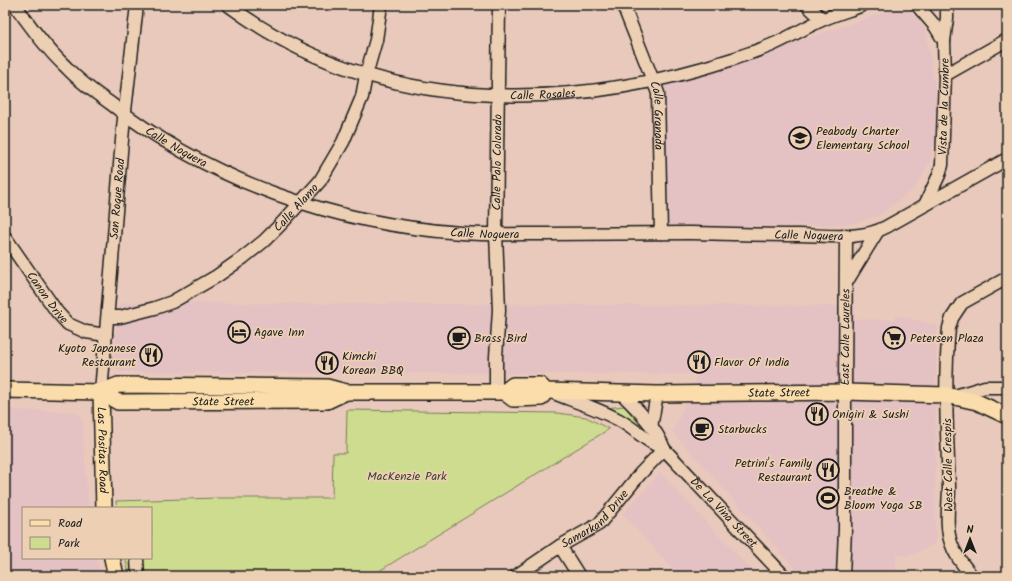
<svg xmlns="http://www.w3.org/2000/svg" width="1012" height="581" font-family="Kalam,sans-serif">
	<style>
		.built { fill: #e4c1c3 }
		.green { fill: #cedc90; stroke: #757c56 }
		.lines { fill: none; stroke-linecap: round; stroke-linejoin: round }
		.minor-casing { stroke: #1c1c1c; stroke-width: 15 }
		.major-casing { stroke: #1c1c1c; stroke-width: 18 }
		.minor { stroke: #edd0b4; stroke-width: 12 }
		.major { stroke: #fbddab; stroke-width: 15 }
		.labels { text-anchor: middle; stroke-width: 3.5; stroke-linejoin: round; paint-order: stroke }
		.street-label { font-size: 12px; fill: #1c1c1c; stroke: #edd0b4 }
		.poi-label { font-size: 12px; fill: #1c1c1c; stroke: #edd0b4; text-anchor: start }
		.park-label { font-size: 12px; fill: #404233; stroke: #edd0b4 }
	</style>
	<rect width="100%" height="100%" fill="#e9c9bb"/>
	<filter id="ink" filterUnits="userSpaceOnUse"><feTurbulence type="fractalNoise" baseFrequency=".025" numOctaves="2"/><feDisplacementMap in="SourceGraphic" scale="8" xChannelSelector="R" yChannelSelector="G"/><feConvolveMatrix kernelMatrix="1 2 1 2 8 2 1 2 1" color-interpolation-filters="sRGB"/></filter>
	<g filter="url(#ink)">
		<path class="built" d="M898,8L913,14L926,31L939,117L931,159L915,188L878,216L850,224L668,229L664,86Z
			M119,303L855,306V319L895,320L896,315L938,326L936,342L935,544L911,555H896V576H802L673,432L698,374L120,372L113,364Z
			M5,410L75,412L82,418L88,508H23V558H96L101,576H5Z
			M660,473L757,576H679L623,514Z"/>
		<path class="green" d="M624,406L642,427V428L606,408Z
			M347,410L557,413L586,417L609,429L371,576H130L125,558H151V508H117L116,501L219,498H332L333,453H346Z"/>
		<g class="lines">
			<g class="minor-casing">
				<g id="minor">
					<path id="s1" d="M15,5C31,27 46,48 66,67C79,81 94,92 110,103C210,181 334,224 461,233C489,235 518,234 546,234C593,234 641,233 688,233C725,234 761,235 798,235C826,235 860,241 886,227L1007,159"/>
					<path id="s2" d="M228,5C376,115 564,114 733,59C746,54 761,50 774,44C790,37 806,27 822,20C835,14 850,10 863,5"/>
					<path id="s3" d="M623,5L658,93L661,233"/>
					<path d="M807,5L822,19"/>
					<path d="M917,5L935,26L944,41"/>
					<path d="M945,75L1007,40"/>
					<path id="s4" d="M925,205L939,175L942,165L945,75L944,41L947,18V5"/>
					<path id="s5" d="M5,237L57,312L68,324L86,332L106,335"/>
					<path d="M847,281L877,232"/>
					<path id="s6" d="M108,317H120L155,308L172,302L217,276L244,257L264,241L282,223L320,181L343,142L362,97L366,75L376,40L381,5"/>
					<path id="s7" d="M101,392L123,128L137,5"/>
					<path id="s8" d="M496,392V357L499,310L496,234L499,5"/>
					<path d="M621,393C637,409 656,427 664,449"/>
					<path id="s9" d="M556,394C577,402 599,409 619,420C635,429 647,442 664,449L784,576"/>
					<path d="M955,396L985,387H1007"/>
					<path d="M651,427L657,394"/>
					<path d="M560,546L579,576"/>
					<path d="M137,559L138,576"/>
					<path id="s10" d="M516,576L560,546L599,524L640,474L664,449"/>
					<path id="s11" d="M843,576L845,529V392L846,235"/>
					<path d="M972,576C964,566 955,556 951,543C945,525 949,504 949,486C947,433 944,380 949,328L952,318L962,303L1007,278"/>
				</g>
			</g>
			<g class="major-casing">
				<g id="major">
					<path d="M5,390L101,392L118,385L327,387L346,392H504L513,399L541,398L546,391"/>
					<path id="s12" d="M101,392L118,402L327,401L346,392"/>
					<path id="s13" d="M101,392L104,508"/>
					<path id="s14" d="M504,392L513,385H540L546,391L657,394L845,392L946,395L977,402L1007,416"/>
					<path d="M112,558L116,576"/>
				</g>
			</g>
			<use href="#minor" class="minor"/>
			<use href="#major" class="major"/>
		</g>
	</g>
	<defs>
		<g id="school-ring" transform="scale(1.15)"><circle r="9.5" fill="#edd0b4" stroke="#1c1c1c" stroke-width="1.5"/><path d="M0-5L7-2L0 1L-7-2ZM-4 1L0 2.5L4 1V4Q0 6-4 4Z" fill="#1c1c1c"/></g>
		<g id="hotel-ring" transform="scale(1.15)"><circle r="9.5" fill="#edd0b4" stroke="#1c1c1c" stroke-width="1.5"/><path d="M-6-4.5h1.5V1H6V5H4.5V3h-9V5H-6ZM-4 0a1.8 1.8 0 1 1 3.6 0ZM.5 0V-2.5h3Q6-2.5 6 0Z" fill="#1c1c1c"/></g>
		<g id="cafe-ring" transform="scale(1.15)"><circle r="9.5" fill="#edd0b4" stroke="#1c1c1c" stroke-width="1.5"/><path d="M-5.5-4.5H6V0H3Q3 3.5 0 3.5H-2.5Q-5.5 3.5-5.5 0ZM3-3.2v2h1.7v-2ZM-6 4.5H4V6H-6Z" fill="#1c1c1c"/></g>
		<g id="supermarket-ring" transform="scale(1.15)"><circle r="9.5" fill="#edd0b4" stroke="#1c1c1c" stroke-width="1.5"/><path d="M-6-5.5h2.5l.6 2H6L4.5 2H-2.5L-4.4-4H-6ZM-1.5 3.2a1.3 1.3 0 1 0 .1 0ZM3 3.2a1.3 1.3 0 1 0 .1 0Z" fill="#1c1c1c"/></g>
		<g id="restaurant-ring" transform="scale(1.15)"><circle r="9.5" fill="#edd0b4" stroke="#1c1c1c" stroke-width="1.5"/><path d="M-5-6h1v4h1v-4h1v4h1v-4h1v5L-1.5 .5V6h-2V.5L-5-1ZM5-6V6H3V1.5H1.5Q1.5-4 5-6Z" fill="#1c1c1c"/></g>
		<g id="stadium-ring" transform="scale(1.15)"><circle r="9.5" fill="#edd0b4" stroke="#1c1c1c" stroke-width="1.5"/><path d="M0-5a6.5 5 0 1 0 0 10a6.5 5 0 1 0 0-10ZM-3.5-1.8h7v3.6h-7Z" fill="#1c1c1c"/></g>
	</defs>
	<g fill-rule="evenodd">
		<use href="#school-ring" x="800" y="138"/>
		<use href="#hotel-ring" x="239" y="332"/>
		<use href="#cafe-ring" x="459" y="338"/>
		<use href="#supermarket-ring" x="894" y="338"/>
		<use href="#restaurant-ring" x="151" y="355"/>
		<use href="#restaurant-ring" x="699" y="362"/>
		<use href="#restaurant-ring" x="327" y="363"/>
		<use href="#restaurant-ring" x="817" y="414"/>
		<use href="#cafe-ring" x="702" y="429"/>
		<use href="#restaurant-ring" x="828" y="470"/>
		<use href="#stadium-ring" x="828" y="498"/>
	</g>
	<g class="labels">
		<g class="street-label">
			<text dy="4" stroke="none"><textPath href="#s2" startOffset="334">Calle Rosales</textPath></text>
			<text dy="4" stroke="none"><textPath href="#s4" startOffset="102">Vista de la Cumbre</textPath></text>
			<text dy="4" stroke="none"><textPath href="#s3" startOffset="117">Calle Granada</textPath></text>
			<text dy="4" stroke="none"><textPath href="#s1" startOffset="217">Calle Noguera</textPath></text>
			<text dy="4" stroke="none"><textPath href="#s8" startOffset="230">Calle Palo Colorado</textPath></text>
			<text dy="4" stroke="none"><textPath href="#s7" startOffset="194">San Roque Road</textPath></text>
			<text dy="4" stroke="none"><textPath href="#s6" startOffset="223">Calle Alamo</textPath></text>
			<text dy="4" stroke="none"><textPath href="#s1" startOffset="541">Calle Noguera</textPath></text>
			<text dy="4" stroke="none"><textPath href="#s1" startOffset="865">Calle Noguera</textPath></text>
			<text dy="4" stroke="none"><textPath href="#s5" startOffset="74">Canon Drive</textPath></text>
			<text dy="4" stroke="none"><textPath href="#s11" startOffset="239">East Calle Laureles</textPath></text>
			<text dy="4" stroke="none"><textPath href="#s14" startOffset="280">State Street</textPath></text>
			<text dy="4" stroke="none"><textPath href="#s12" startOffset="125">State Street</textPath></text>
			<text dy="4" stroke="none"><textPath href="#s13" startOffset="58">Las Positas Road</textPath></text>
			<text transform="translate(948 465) rotate(-91)" y="4">West Calle Crespis</text>
			<text dy="4" stroke="none"><textPath href="#s9" startOffset="209">De La Vina Street</textPath></text>
			<text dy="4" stroke="none"><textPath href="#s10" startOffset="98">Samarkand Drive</textPath></text>
		</g>
		<g class="poi-label">
			<text x="816" y="135">Peabody Charter<tspan x="816" dy="14">Elementary School</tspan></text>
			<text x="254" y="336">Agave Inn</text>
			<text x="474" y="342">Brass Bird</text>
			<text x="910" y="342">Petersen Plaza</text>
			<text x="136" y="352" text-anchor="end">Kyoto Japanese<tspan x="136" dy="14">Restaurant</tspan></text>
			<text x="342" y="360">Kimchi<tspan x="342" dy="14">Korean BBQ</tspan></text>
			<text x="714" y="366">Flavor Of India</text>
			<text x="832" y="418">Onigiri &amp; Sushi</text>
			<text x="718" y="433">Starbucks</text>
			<text x="812" y="467" text-anchor="end">Petrini's Family<tspan x="812" dy="14">Restaurant</tspan></text>
			<text x="844" y="495">Breathe &amp;<tspan x="844" dy="14">Bloom Yoga SB</tspan></text>
		</g>
		<g class="park-label">
			<text x="407" y="480">MacKenzie Park</text>
		</g>
	</g>
	<rect width="1012" height="581" fill="none" stroke="#edd0b4" stroke-width="20"/>
	<rect x="10" y="10" width="992" height="561" fill="none" stroke="#1c1c1c" stroke-width="1.5" filter="url(#ink)"/>
	<rect x="22" y="507" width="130" height="52" fill="#edd0b4" stroke="#998877"/>
	<rect x="30" y="520" width="20" height="6" fill="#fbddab" stroke="#998877"/>
	<text x="58" y="527" font-size="12" fill="#1c1c1c">Road</text>
	<rect x="30" y="537" width="20" height="12" fill="#cedc90" stroke="#998877"/>
	<text x="58" y="547" font-size="12" fill="#1c1c1c">Park</text>
	<g transform="translate(970 539)" stroke="#edd0b4" stroke-width="3" paint-order="stroke">
	<path d="M0-3L7 15L0 10L-7 15Z" fill="#1c1c1c"/>
	<text y="-6" font-size="11" font-weight="bold" text-anchor="middle" fill="#1c1c1c">N</text>
	</g>
</svg>
